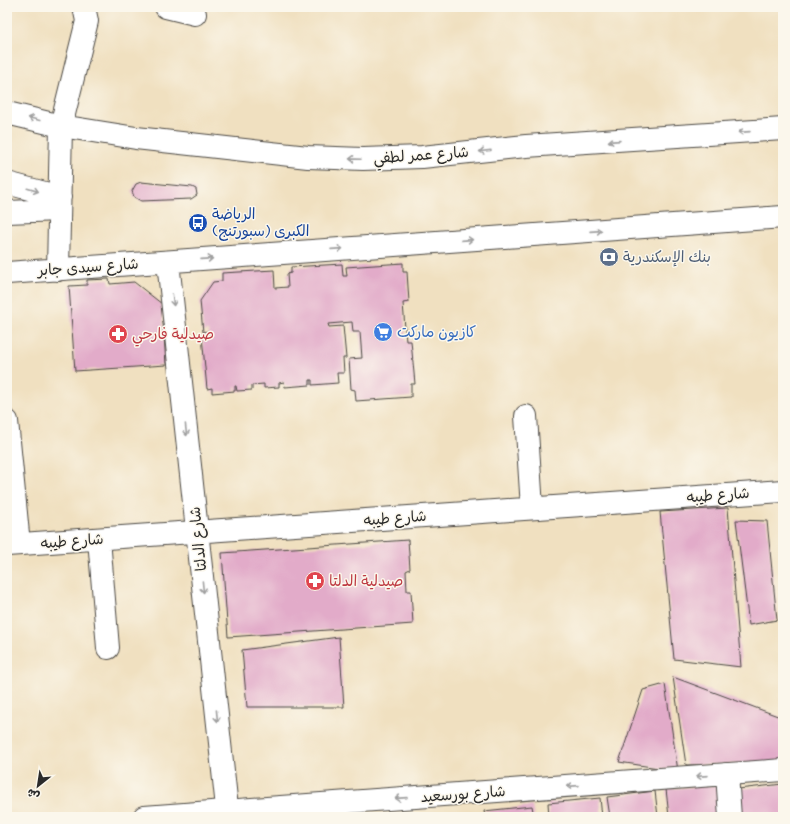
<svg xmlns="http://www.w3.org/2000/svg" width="790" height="824" font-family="Mynerve,'Playpen Sans Arabic',sans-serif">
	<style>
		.building { fill: #e2abc9 }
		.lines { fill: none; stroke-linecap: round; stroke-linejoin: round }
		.minor-casing { stroke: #494641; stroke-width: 24 }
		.major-casing { stroke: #494641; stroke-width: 24 }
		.minor { stroke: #fff; stroke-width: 22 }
		.major { stroke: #fff; stroke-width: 22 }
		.oneway { stroke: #a0a0a0 }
		.labels { text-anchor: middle; stroke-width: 3; stroke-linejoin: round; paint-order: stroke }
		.street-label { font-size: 15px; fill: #2b2b2b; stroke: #fbf7ec }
		.transit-label { font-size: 15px; fill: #164399; stroke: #fbf7ec; text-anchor: start }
		.service-label { font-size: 15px; fill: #4e5e75; stroke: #fbf7ec; text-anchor: start }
		.shop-label { font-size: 15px; fill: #366cbe; stroke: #fbf7ec; text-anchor: start }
		.health-label { font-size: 15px; fill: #be3a42; stroke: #fbf7ec; text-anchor: start }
	</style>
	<rect width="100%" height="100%" fill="#fbf7ec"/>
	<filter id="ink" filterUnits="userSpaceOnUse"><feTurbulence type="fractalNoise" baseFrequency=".025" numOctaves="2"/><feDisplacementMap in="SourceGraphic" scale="8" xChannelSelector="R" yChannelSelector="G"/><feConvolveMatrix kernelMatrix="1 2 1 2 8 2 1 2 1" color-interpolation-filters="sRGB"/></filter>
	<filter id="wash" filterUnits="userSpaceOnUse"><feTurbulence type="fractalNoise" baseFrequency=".012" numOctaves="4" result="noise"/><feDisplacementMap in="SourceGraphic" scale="16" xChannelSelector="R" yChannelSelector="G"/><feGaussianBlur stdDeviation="0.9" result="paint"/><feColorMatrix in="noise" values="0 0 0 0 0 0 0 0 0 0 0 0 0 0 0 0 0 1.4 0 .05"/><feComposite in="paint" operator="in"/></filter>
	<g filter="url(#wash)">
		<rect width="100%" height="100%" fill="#f0e0c0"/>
		<g id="blocks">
			<path class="building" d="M141,182L192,187L196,189L197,195L191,199L141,201L134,197L132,191L136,184Z
				M403,263V272H407L409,302L403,303L406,341H411L415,384H411V397L356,401L355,390L351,389L349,359L362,358L360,332H353L352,322L328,324L329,327L343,326L346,358H343L344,373H337L338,383L312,385V380H310V385L285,387L284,382L279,383V387L264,388V384L252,385V390L237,391L236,386H235V391L212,393V388L207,389L202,336L209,335L208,331L203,332L200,301L213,282L222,281V273L274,270L275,288L288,287L287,274L291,273V267L342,264L343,276H347L346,267Z
				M109,279L110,284L134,282L162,304L166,365L75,371L69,286L87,285V280Z
				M728,508L741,667L674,659L660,512Z
				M736,520L767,521L777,620L749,625Z
				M408,540L410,569L406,571L407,591H411L413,624L228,637L222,553Z
				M339,637L344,707H247L242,650Z
				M673,677L783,718V763L686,765Z
				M665,684L678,771L619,762L643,690Z
				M783,784V817H741L738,789Z
				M717,785L720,817H669L666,789Z
				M655,791L658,817H610L607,797Z
				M600,798L602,817H549L548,803Z
				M532,806L534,817H485L484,811Z"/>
		</g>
	</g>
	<g filter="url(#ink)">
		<use href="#blocks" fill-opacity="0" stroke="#494641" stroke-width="1"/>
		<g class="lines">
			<g class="minor-casing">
				<path id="minor" d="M166,7L195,14
					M7,113L61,126L136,138L308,157L363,159L422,157L526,146L783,129
					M7,183L60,197
					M7,212L59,210
					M168,262L228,817
					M58,270L61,126L87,21L84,7
					M7,273L783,217
					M526,416L532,508
					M7,421L19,544
					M99,539L108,648
					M7,545L783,491
					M727,774L730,817"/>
			</g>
			<g class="major-casing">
				<path id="major" d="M144,817L783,770"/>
			</g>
			<use href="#minor" class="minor"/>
			<use href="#major" class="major"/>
		</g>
		<defs><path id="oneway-shaft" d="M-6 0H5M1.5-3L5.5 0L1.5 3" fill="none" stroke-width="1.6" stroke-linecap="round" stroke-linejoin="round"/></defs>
		<g class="oneway">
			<use href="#oneway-shaft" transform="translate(34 119) rotate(-166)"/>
			<use href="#oneway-shaft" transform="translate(744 132) rotate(176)"/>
			<use href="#oneway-shaft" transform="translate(614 141) rotate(176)"/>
			<use href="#oneway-shaft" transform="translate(485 151) rotate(174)"/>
			<use href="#oneway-shaft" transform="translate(355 159) rotate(-178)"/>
			<use href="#oneway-shaft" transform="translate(33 190) rotate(16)"/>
			<use href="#oneway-shaft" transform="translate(596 231) rotate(-4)"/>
			<use href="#oneway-shaft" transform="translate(467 240) rotate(-4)"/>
			<use href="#oneway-shaft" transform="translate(337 249) rotate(-4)"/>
			<use href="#oneway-shaft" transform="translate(207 259) rotate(-4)"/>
			<use href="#oneway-shaft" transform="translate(173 300) rotate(84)"/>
			<use href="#oneway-shaft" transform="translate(186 430) rotate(84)"/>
			<use href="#oneway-shaft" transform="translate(203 587) rotate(84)"/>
			<use href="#oneway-shaft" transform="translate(217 716) rotate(84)"/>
			<use href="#oneway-shaft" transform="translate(702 776) rotate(176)"/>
			<use href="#oneway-shaft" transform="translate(573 786) rotate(176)"/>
			<use href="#oneway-shaft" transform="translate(401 798) rotate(176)"/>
		</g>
	</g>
	<defs>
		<g id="bus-disc" transform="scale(1)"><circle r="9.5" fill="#1a4fb4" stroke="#fbf7ec"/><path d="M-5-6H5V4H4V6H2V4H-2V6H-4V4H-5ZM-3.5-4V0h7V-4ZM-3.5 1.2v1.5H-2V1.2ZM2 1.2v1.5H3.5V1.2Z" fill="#fff"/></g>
		<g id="bank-disc" transform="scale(1)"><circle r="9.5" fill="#5c6f8a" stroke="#fbf7ec"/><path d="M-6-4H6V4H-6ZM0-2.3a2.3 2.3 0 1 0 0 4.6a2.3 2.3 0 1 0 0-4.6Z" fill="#fff"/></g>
		<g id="supermarket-disc" transform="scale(1)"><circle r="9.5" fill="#3f7fe0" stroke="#fbf7ec"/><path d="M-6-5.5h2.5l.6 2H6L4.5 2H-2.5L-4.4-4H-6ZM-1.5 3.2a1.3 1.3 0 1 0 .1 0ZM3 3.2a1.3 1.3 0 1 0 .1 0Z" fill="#fff"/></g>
		<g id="pharmacy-disc" transform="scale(1)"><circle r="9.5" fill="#e0444e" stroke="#fbf7ec"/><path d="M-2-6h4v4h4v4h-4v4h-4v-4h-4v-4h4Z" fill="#fff"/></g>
	</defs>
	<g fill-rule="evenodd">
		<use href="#bus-disc" x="198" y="223"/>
		<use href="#bank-disc" x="609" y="257"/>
		<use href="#supermarket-disc" x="383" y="332"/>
		<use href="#pharmacy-disc" x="118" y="334"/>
		<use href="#pharmacy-disc" x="315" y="581"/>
	</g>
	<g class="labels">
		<g class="street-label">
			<text transform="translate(421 155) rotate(-4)" y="5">شارع عمر لطفي</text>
			<text transform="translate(88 267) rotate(-4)" y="5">شارع سيدى جابر</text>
			<text transform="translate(718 495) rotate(-4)" y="5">شارع طيبه</text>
			<text transform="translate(395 518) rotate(-4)" y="5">شارع طيبه</text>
			<text transform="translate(198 539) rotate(-96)" y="5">شارع الدلتا</text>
			<text transform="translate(72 541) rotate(-4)" y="5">شارع طيبه</text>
			<text transform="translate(463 794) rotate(-4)" y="5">شارع بورسعيد</text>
		</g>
		<g class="transit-label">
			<text x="212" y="219">الرياضة<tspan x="212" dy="17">(سبورتنج) الكبرى</tspan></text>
		</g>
		<g class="service-label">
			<text x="623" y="262">بنك الإسكندرية</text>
		</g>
		<g class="shop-label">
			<text x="397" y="337">كازيون ماركت</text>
		</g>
		<g class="health-label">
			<text x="132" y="339">صيدلية فارحي</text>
			<text x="329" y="586">صيدلية الدلتا</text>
		</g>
	</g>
	<rect width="790" height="824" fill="none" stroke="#fbf7ec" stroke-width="24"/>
	<g transform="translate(38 786) rotate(210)" stroke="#fbf7ec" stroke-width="3" paint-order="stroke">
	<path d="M0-3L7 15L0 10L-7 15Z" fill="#2b2b2b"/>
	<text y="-6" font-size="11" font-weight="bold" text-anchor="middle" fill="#2b2b2b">ش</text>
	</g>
</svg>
